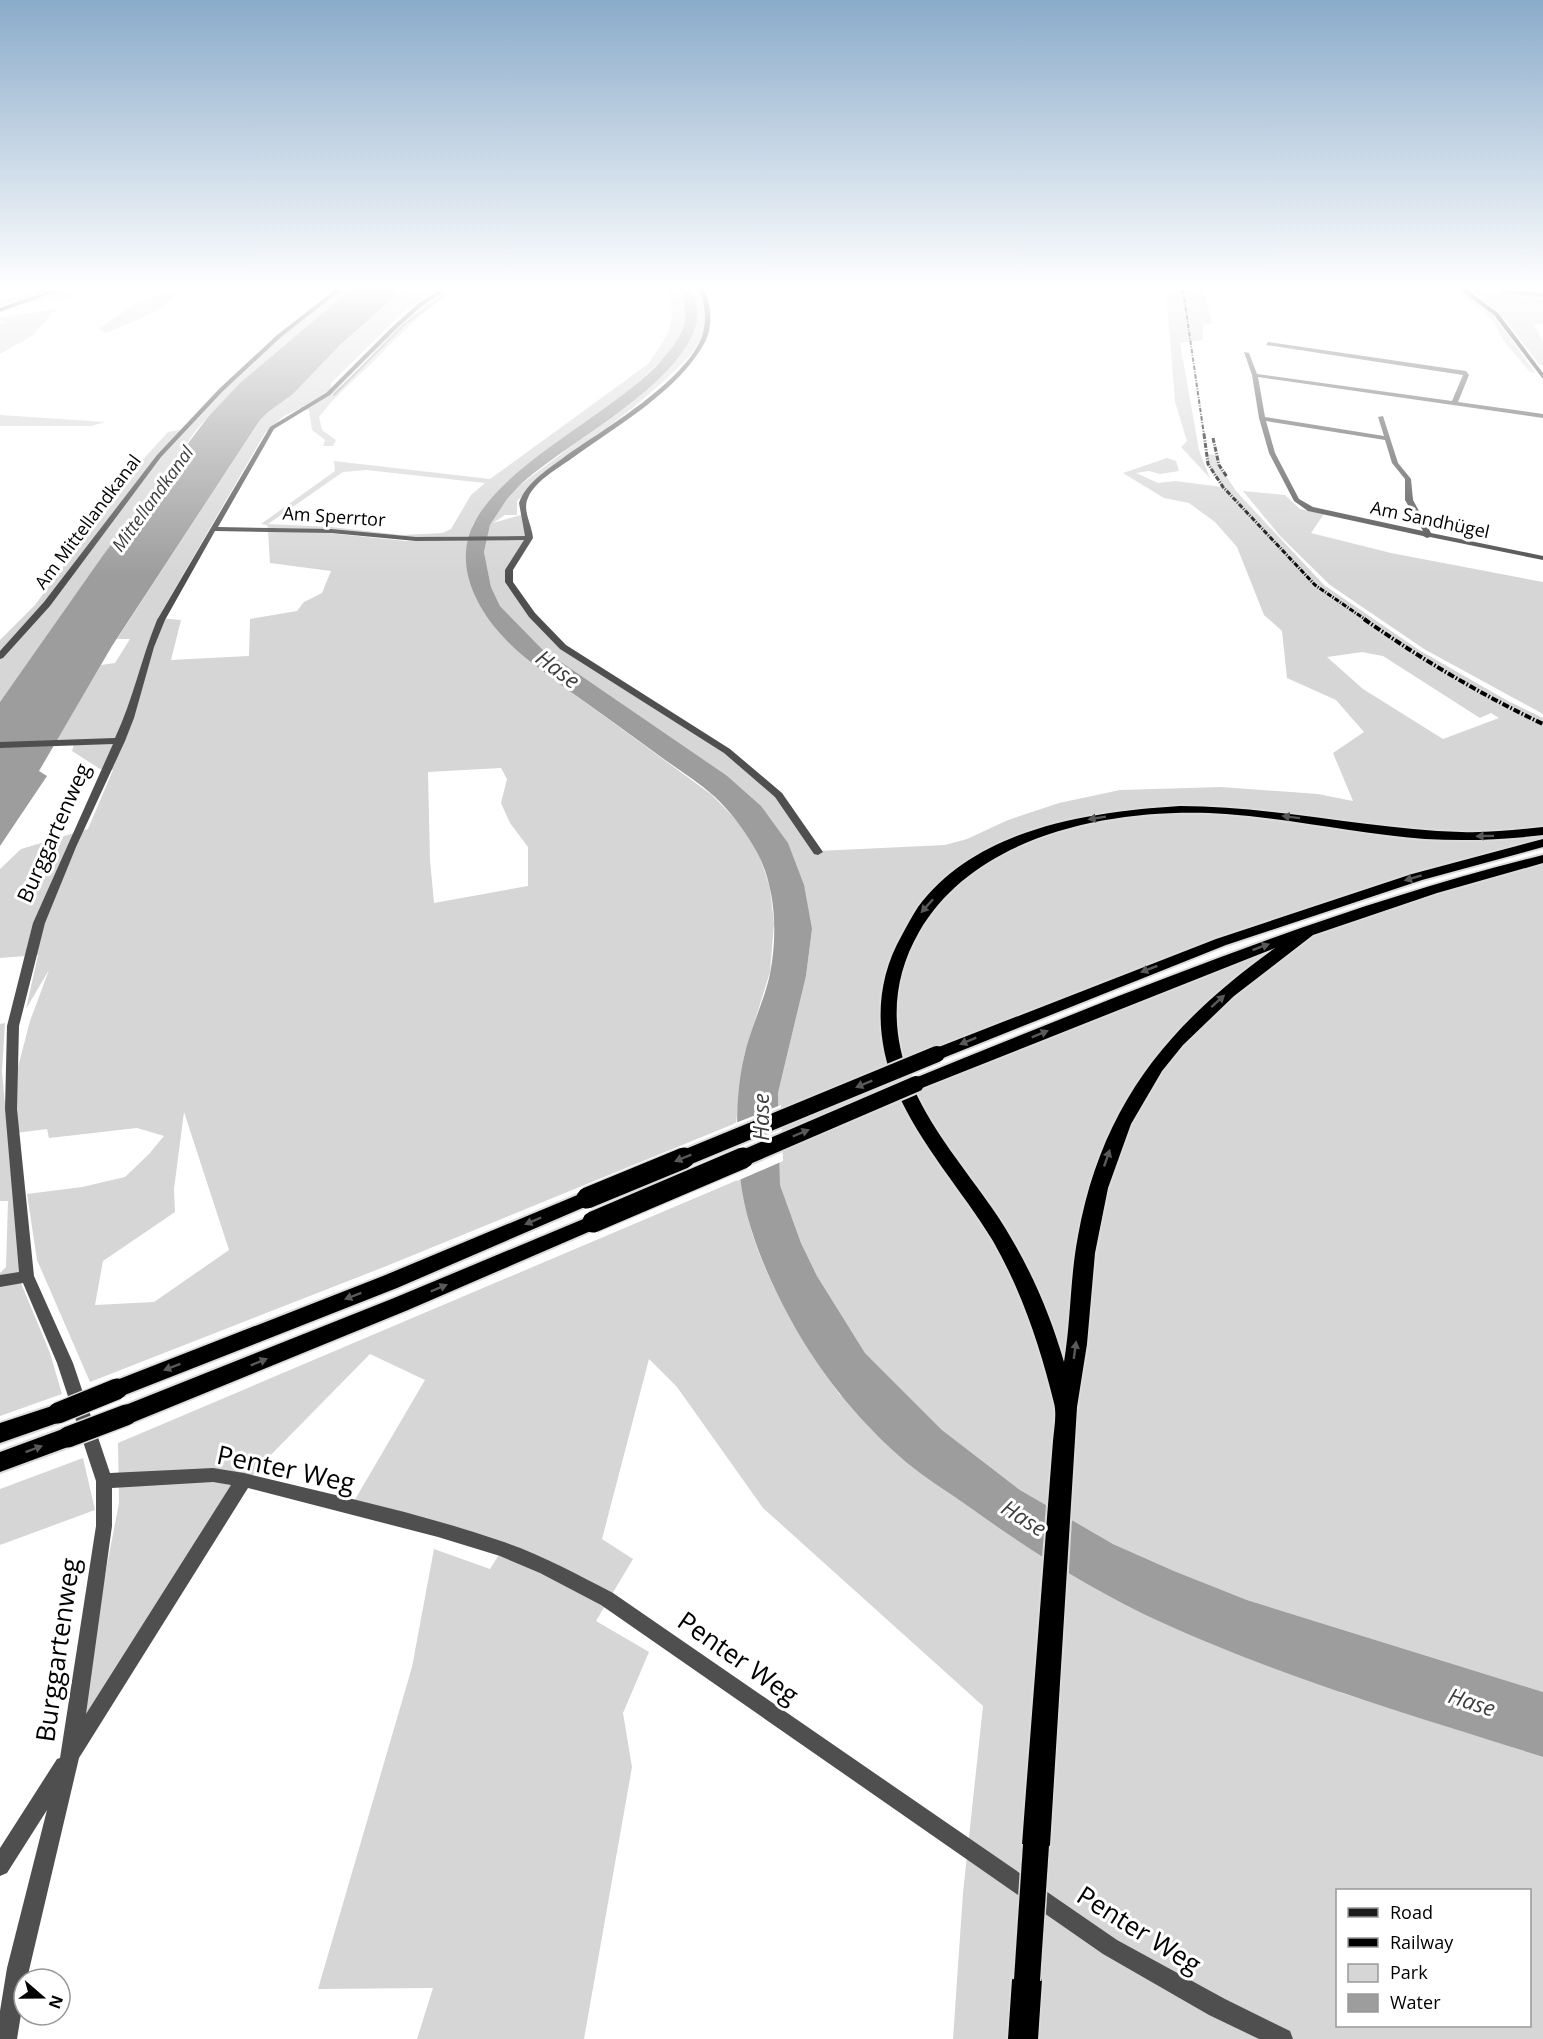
<svg xmlns="http://www.w3.org/2000/svg" width="1543" height="2039" font-family="'Open Sans',sans-serif">
	<style>
		.green { fill: #d6d6d6; fill-rule: evenodd }
		.water { fill: #9d9d9d }
		.pier { fill: #fff }
		.lines { fill: none; stroke-linecap: round; stroke-linejoin: round }
		.stream { stroke: #9d9d9d; stroke-width: 2 }
		.trunk-casing { stroke: #dbdbdb; stroke-width: 4 }
		.minor { fill: #4f4f4f; fill-rule: evenodd }
		.secondary { fill: #1c1c1c; fill-rule: evenodd }
		.trunk { fill: #000; fill-rule: evenodd }
		.rail-far2 { stroke: #000; stroke-width: 2; stroke-dasharray: 4.5 1.5 1 1.5; stroke-linecap: butt }
		.rail-far1 { stroke: #000; stroke-width: 3; stroke-dasharray: 5 1.5 1 1.5; stroke-linecap: butt }
		.rail { stroke: #000; stroke-width: 4; stroke-dasharray: 7 2 1.5 2; stroke-linecap: butt }
		.trunk-bridge-far2-casing { stroke: #dbdbdb; stroke-width: 20; stroke-linecap: butt }
		.trunk-bridge-far1-casing { stroke: #dbdbdb; stroke-width: 24; stroke-linecap: butt }
		.trunk-bridge-casing { stroke: #dbdbdb; stroke-width: 29; stroke-linecap: butt }
		.trunk-bridge-far2 { stroke: #000; stroke-width: 16 }
		.trunk-bridge-far1 { stroke: #000; stroke-width: 21 }
		.trunk-bridge { stroke: #000; stroke-width: 26 }
		.oneway { fill: #595959 }
		.labels { text-anchor: middle; stroke-width: 6; stroke-linejoin: round; paint-order: stroke }
		.far-water-label { font-size: 18px; font-style: italic; fill: #3e3e3e; stroke: #fff }
		.far-street-label { font-size: 18px; fill: #000; stroke: #fff }
		.street-label { font-size: 21px; fill: #000; stroke: #fff }
		.water-label { font-size: 22px; font-style: italic; fill: #3e3e3e; stroke: #fff }
		.near-street-label { font-size: 26px; fill: #000; stroke: #fff }
	</style>
	<rect width="100%" height="100%" fill="#fff"/>
	<path class="green" d="M32,290H81L68,299L0,306V303Z
		M166,290H180C160,313 134,321 106,333L98,329L131,307Z
		M338,290H350L208,417L197,429L0,702V640L35,605L137,466L168,432L184,429L221,390L279,336Z
		M402,290H435L401,314L331,383V393C362,374 418,290 455,290C423,310 398,337 371,364C353,381 334,397 319,417L322,430L336,440L333,446H323L325,440L312,430L309,410L301,408L284,416L265,433L158,618L181,620L171,660L249,656L250,619L297,611L304,602L322,593L331,571L270,563L268,531L328,533L406,541L469,539L466,553L468,571L544,672L712,795L740,824L759,854L770,888L774,924L770,972L744,1056L736,1123L384,1267L90,1382L37,1260L27,1194L82,1187L125,1177L149,1154L164,1136L137,1128L49,1138L47,1129L16,1133L17,1071L30,1021L49,970L26,1009L38,955L0,958V869L21,849L88,829L113,770L100,769L72,751L75,741H56L101,665L115,663L130,639H117L260,420L267,412L293,394L340,345ZM501,768L507,779L501,803L510,823L528,847V886L434,903L430,860L428,772ZM184,1112L229,1250L154,1302L95,1305L103,1261L175,1212L174,1189Z
		M668,290H681L686,318L680,336L665,357L630,390L504,485L473,524L470,536L404,538L268,528L267,525L261,524L335,471L334,461L490,479L648,364C667,336 678,324 668,290ZM366,470L485,483L471,495L451,529L443,533L402,535L331,527L268,524L343,472Z
		M692,290H699C706,306 707,326 699,342C692,356 679,366 668,377C621,422 564,455 517,501V515H505L493,523L524,514L529,533L510,570L509,582L563,647L727,751L779,795L818,851L945,845L967,839L1008,820L1059,803L1120,790L1221,787L1318,794L1353,801L1333,753L1364,732L1336,700L1287,678L1282,631L1264,615L1237,547L1215,522L1189,503L1164,498L1123,473L1167,458L1176,461L1179,471L1160,474L1149,471L1136,473L1158,483L1175,481L1222,487L1208,464L1207,454L1216,455L1219,465L1236,491L1324,585L1419,650L1508,701L1543,718V843L1304,914L897,1070L904,1087L1237,956L1543,859V1692L1247,1600L1174,1571L1113,1544L1020,1490L942,1430L865,1353L817,1276L801,1243L780,1185L778,1093L806,976L812,929L726,775L542,649L500,606L491,587L484,552L490,525L507,499L519,486L643,392L698,318ZM1362,652L1383,656L1480,718L1491,713L1499,718L1443,739L1363,689L1327,657Z
		M1166,290H1204L1212,324L1203,325V340L1180,343L1199,450L1210,478L1181,447L1187,441L1175,402Z
		M1452,290C1483,290 1518,350 1535,373L1530,372L1503,340L1493,321L1479,307Z
		M1474,290L1543,296V324H1534L1543,342V366L1539,364L1504,318L1484,300L1471,291Z
		M56,309L32,336L0,354V324L5,322L0,320V318Z
		M0,415L105,422L91,426H0Z
		M1243,491L1285,495L1300,509L1324,514L1311,533L1391,553L1543,582V714L1424,649L1330,585L1280,536Z
		M5,1023L2,1071L21,1283L50,1353L62,1394L0,1416V1273L6,1267L8,1201H0V1024Z
		M740,1179C745,1200 748,1222 755,1242C775,1298 806,1347 840,1395L1342,1693L1543,1757V2039H953L963,1893L983,1706L763,1508L677,1387L649,1359L602,1539L633,1559L596,1621L649,1652L623,1713L632,1767L584,2039H417L433,1988L318,1989L412,1667L434,1549L490,1569L502,1550L350,1508L425,1380L370,1354L257,1469L70,1756L119,1503L118,1443ZM1338,1890H1530V2026H1338Z
		M83,1458L95,1510L0,1545V1489Z"/>
	<path class="water" d="M350,290H402L340,345L293,394L268,412L260,420L112,646L39,771L47,776L0,846V702L104,554L208,417L240,383Z
		M681,290H692C695,298 699,312 697,321C682,386 567,441 519,486L507,499L490,525L484,552L491,587L500,606L542,649L726,775L761,806L788,843L804,885L812,929L806,976L778,1093L780,1185L801,1243L817,1276L865,1353L942,1430L1020,1490L1113,1544L1174,1571L1247,1600L1543,1692V1757C1415,1716 1286,1679 1163,1623C1095,1592 1029,1550 968,1506C947,1491 925,1478 906,1462C856,1419 815,1367 785,1309C762,1265 742,1215 739,1165C736,1129 736,1093 744,1057C750,1029 764,1002 770,974C778,933 776,883 754,847C743,828 730,811 714,796C698,782 679,770 661,757C629,734 597,710 564,687C542,670 516,653 498,631C480,610 464,581 466,552C470,473 624,414 670,350C676,342 683,332 685,321C686,312 683,299 681,290Z"/>
	<path class="pier" d="M781,1105L783,1161L737,1181L733,1124Z"/>
	<g class="lines">
		<path class="stream" d="M334,395L404,325L451,290"/>
		<g class="trunk-casing">
			<path id="trunk" d="M1180,806C1274,806 1367,829 1461,832C1489,833 1516,830 1543,827V835C1503,840 1465,841 1425,839C1359,834 1293,819 1226,814C1120,807 977,831 919,932C892,979 890,1029 910,1080C1118,996 1325,909 1543,855V863L1437,893L1313,935L1234,996L1183,1045L1162,1071L1131,1124L1108,1188L1095,1253L1087,1344L1077,1407L1050,1845L1046,1855L1036,1859L1026,1855L1022,1845C1030,1736 1039,1627 1047,1518C1049,1492 1051,1467 1053,1441C1054,1429 1057,1414 1054,1403C1040,1346 1022,1292 993,1241C962,1190 920,1145 896,1089C875,1038 874,984 902,935C907,926 912,916 918,907C977,828 1088,812 1180,806ZM1275,948C1169,1024 1102,1104 1078,1236C1070,1277 1071,1320 1064,1362C1048,1307 1025,1256 992,1208C965,1169 934,1133 914,1089L922,1088Z
				M1543,839V847L1422,880L1226,945L943,1058H931L929,1054L931,1050L1216,939L1412,874Z
				M587,1191L594,1193L596,1198L594,1203L397,1288L117,1398L109,1395L106,1389L109,1383L383,1276Z
				M593,1215L600,1217L603,1222L600,1227L408,1310L134,1422L126,1424L118,1422L115,1415L118,1408L394,1298Z
				M58,1404L66,1406L69,1413L66,1420L0,1443V1423Z
				M68,1427L76,1430L79,1437L76,1444L0,1472V1452Z
				M1027,1965L1037,1970L1042,1980L1038,2039H1008L1012,1980L1017,1970Z"/>
		</g>
		<path class="minor" d="M53,290H59L0,312V308Z
			M335,290H341L281,337L223,391L161,457L50,606L3,658L0,659V651L44,602L157,455L219,389L277,335Z
			M440,290H446L423,305L396,329L330,395L274,429L218,527L331,529L416,537L525,536L519,503C526,482 550,468 567,455C606,428 682,383 701,339C707,323 706,306 699,290H704C712,306 713,326 705,342C679,391 615,427 571,459C557,469 535,481 528,498C522,510 532,525 533,538L513,570V582L535,613L566,645L730,749L782,793L823,852L818,855L814,854L775,797L724,753L560,649L529,617L505,582V570L524,540L416,541L331,533L215,531L165,620L154,647L134,718L125,741L76,847L45,923L19,1026L17,1109L34,1276L73,1363L110,1473L213,1468L244,1473C330,1494 417,1512 501,1541C540,1554 577,1574 613,1593L1117,1940L1225,1999L1290,2031L1293,2039H1259L1209,2015L1103,1954L601,1605L540,1573L500,1556L438,1537L248,1488L79,1758L27,1979H24V1996L17,2039H0V2011L7,1968L47,1810L7,1873L0,1876V1848L57,1759L60,1758L96,1526V1481L57,1363L23,1283L0,1287V1275L19,1272L5,1109L7,1026L33,923L113,744L0,748V742L115,738C133,700 141,659 157,620L270,427L326,393L392,327L419,303ZM213,1482L231,1485L86,1714L112,1526V1488Z
			M1499,290L1543,293V297L1502,292Z
			M1268,342L1466,371L1469,375L1458,402L1543,414V418L1258,377L1265,417L1384,436L1378,417L1383,416L1398,463L1411,479L1413,500L1431,533L1543,556V560L1430,537L1427,538L1423,536L1308,511L1294,501L1269,453L1259,418L1252,375L1244,352L1249,353L1257,374L1452,401L1463,375L1266,345ZM1266,421L1385,440L1392,463L1405,479V500L1423,531L1313,507L1299,499L1275,453Z"/>
		<path class="secondary" d="M1461,290H1467L1498,313L1543,373V379L1494,315Z"/>
		<use href="#trunk" class="trunk"/>
		<path class="rail-far2" d="M1183,290L1204,435"/>
		<path class="rail-far1" d="M1204,434L1208,464L1223,487L1315,585L1366,620
			M1213,438L1219,465L1227,477"/>
		<path class="rail" d="M1364,619C1421,659 1480,694 1543,724"/>
		<g class="trunk-bridge-far2-casing">
			<path id="trunk-bridge-far2" d="M680,1160L937,1054
				M739,1160L916,1084"/>
		</g>
		<g class="trunk-bridge-far1-casing">
			<path id="trunk-bridge-far1" d="M587,1198L684,1158
				M593,1222L743,1158
				M58,1413L117,1389
				M68,1437L126,1415"/>
		</g>
		<g class="trunk-bridge-casing">
			<path id="trunk-bridge" d="M1027,1980L1036,1845"/>
		</g>
		<use href="#trunk-bridge-far2" class="trunk-bridge-far2"/>
		<use href="#trunk-bridge-far1" class="trunk-bridge-far1"/>
		<use href="#trunk-bridge" class="trunk-bridge"/>
	</g>
	<defs><path id="oneway-solid" d="M-6-.8H1V-3.2L6.5 0L1 3.2V.8H-6Z" transform="scale(1.5)"/></defs>
	<g class="oneway">
		<use href="#oneway-solid" transform="translate(1291 817) rotate(-173)"/>
		<use href="#oneway-solid" transform="translate(1097 818) rotate(171)"/>
		<use href="#oneway-solid" transform="translate(1485 836) rotate(179)"/>
		<use href="#oneway-solid" transform="translate(1413 878) rotate(163)"/>
		<use href="#oneway-solid" transform="translate(927 906) rotate(132)"/>
		<use href="#oneway-solid" transform="translate(1261 947) rotate(-20)"/>
		<use href="#oneway-solid" transform="translate(1149 969) rotate(159)"/>
		<use href="#oneway-solid" transform="translate(1218 1001) rotate(-42)"/>
		<use href="#oneway-solid" transform="translate(1040 1034) rotate(-22)"/>
		<use href="#oneway-solid" transform="translate(968 1041) rotate(158)"/>
		<use href="#oneway-solid" transform="translate(864 1084) rotate(158)"/>
		<use href="#oneway-solid" transform="translate(801 1133) rotate(-23)"/>
		<use href="#oneway-solid" transform="translate(683 1158) rotate(158)"/>
		<use href="#oneway-solid" transform="translate(1107 1158) rotate(-71)"/>
		<use href="#oneway-solid" transform="translate(533 1221) rotate(157)"/>
		<use href="#oneway-solid" transform="translate(439 1288) rotate(-23)"/>
		<use href="#oneway-solid" transform="translate(353 1296) rotate(159)"/>
		<use href="#oneway-solid" transform="translate(1075 1350) rotate(-82)"/>
		<use href="#oneway-solid" transform="translate(259 1362) rotate(-22)"/>
		<use href="#oneway-solid" transform="translate(172 1367) rotate(159)"/>
		<use href="#oneway-solid" transform="translate(34 1449) rotate(-21)"/>
	</g>
	<linearGradient id="sky" x2="0" y2="1"><stop stop-color="#8aabca"/><stop offset="0.5" stop-color="#fff"/><stop offset="1" stop-color="#fff" stop-opacity="0"/></linearGradient>
	<rect width="1543" height="575" fill="url(#sky)"/>
	<g class="labels">
		<g class="far-water-label">
			<text transform="translate(153 499) rotate(-54)" y="6">Mittellandkanal</text>
		</g>
		<g class="far-street-label">
			<text transform="translate(334 517) rotate(4)" y="6">Am Sperrtor</text>
			<text transform="translate(1430 520) rotate(12)" y="6">Am Sandhügel</text>
			<text transform="translate(88 522) rotate(-53)" y="6">Am Mittellandkanal</text>
		</g>
		<g class="street-label">
			<text transform="translate(54 833) rotate(-66)" y="7">Burggartenweg</text>
		</g>
		<g class="water-label">
			<text transform="translate(558 669) rotate(37)" y="8">Hase</text>
			<text transform="translate(761 1117) rotate(-90)" y="8">Hase</text>
			<text transform="translate(1024 1518) rotate(32)" y="8">Hase</text>
			<text transform="translate(1472 1702) rotate(18)" y="8">Hase</text>
		</g>
		<g class="near-street-label">
			<text transform="translate(286 1469) rotate(12)" y="9">Penter Weg</text>
			<text transform="translate(58 1650) rotate(-82)" y="9">Burggartenweg</text>
			<text transform="translate(738 1658) rotate(35)" y="9">Penter Weg</text>
			<text transform="translate(1139 1930) rotate(32)" y="9">Penter Weg</text>
		</g>
	</g>
	<rect x="1336" y="1889" width="195" height="138" fill="#ffffff" stroke="#999999" stroke-width="1.5"/>
	<rect x="1348" y="1908" width="30" height="9" fill="#1c1c1c" stroke="#999999" stroke-width="1.5"/>
	<text x="1390" y="1919" font-size="18" fill="#000000">Road</text>
	<rect x="1348" y="1938" width="30" height="9" fill="#000000" stroke="#999999" stroke-width="1.5"/>
	<text x="1390" y="1949" font-size="18" fill="#000000">Railway</text>
	<rect x="1348" y="1964" width="30" height="18" fill="#d6d6d6" stroke="#999999" stroke-width="1.5"/>
	<text x="1390" y="1979" font-size="18" fill="#000000">Park</text>
	<rect x="1348" y="1994" width="30" height="18" fill="#9d9d9d" stroke="#999999" stroke-width="1.5"/>
	<text x="1390" y="2009" font-size="18" fill="#000000">Water</text>
	<g transform="translate(42 1997) rotate(110)"><circle r="28" fill="#ffffff" stroke="#999999" stroke-width="1.5"/>
	<path d="M0-4.5L10 22L0 15L-10 22Z" fill="#000000"/>
	<text y="-9" font-size="16" font-weight="bold" text-anchor="middle" fill="#000000">N</text>
	</g>
</svg>
